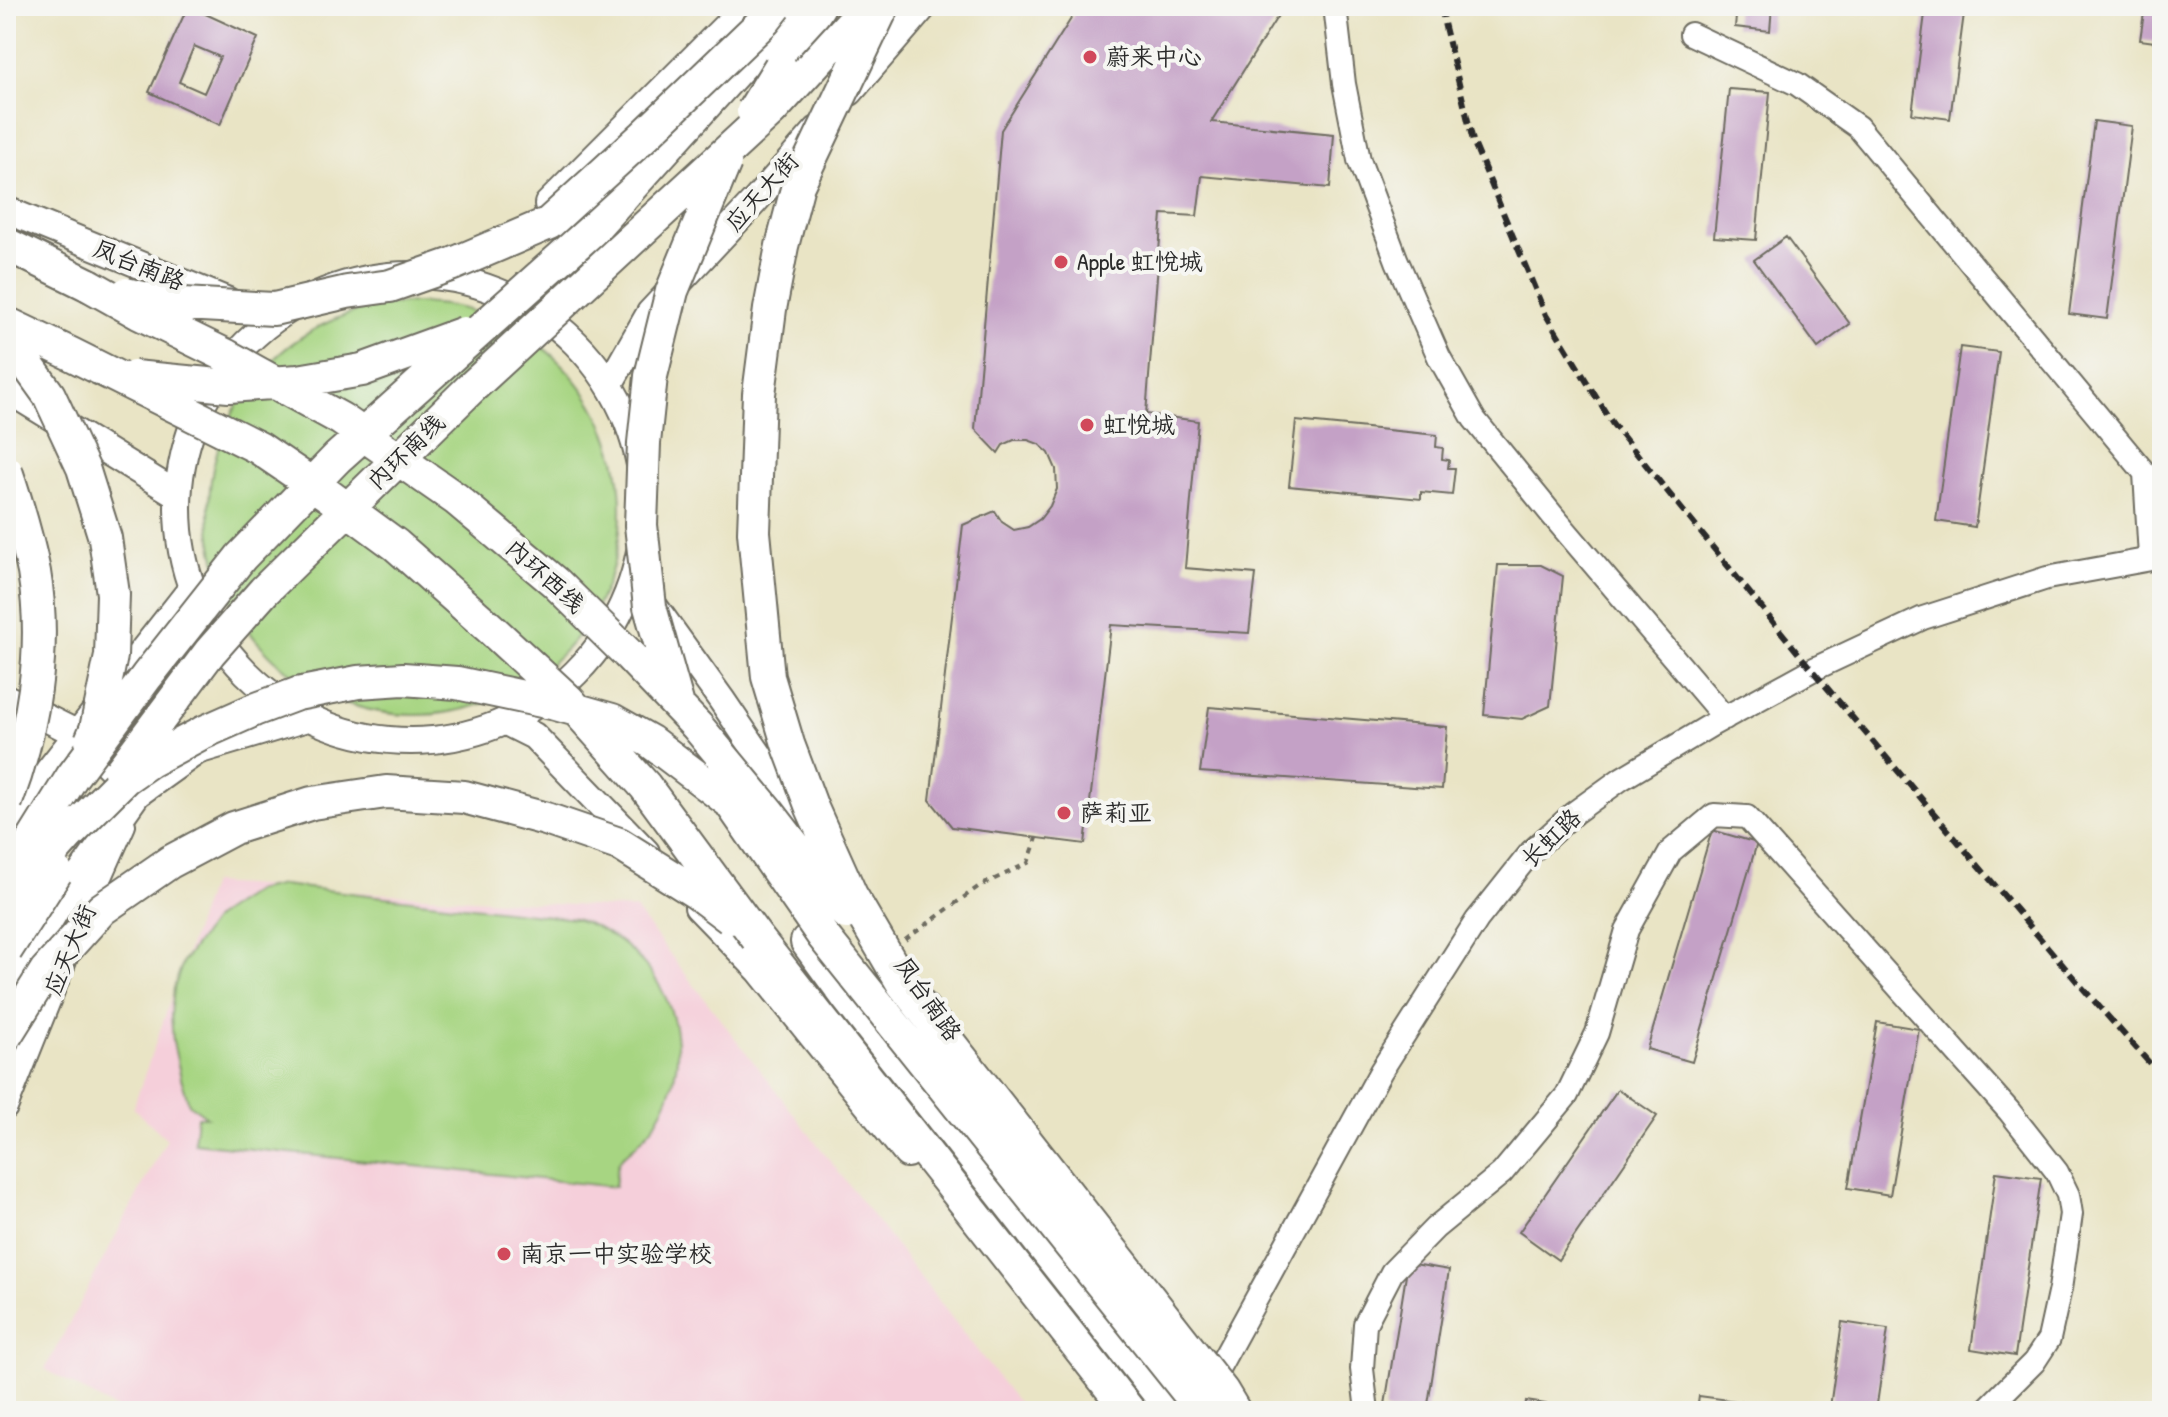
<svg xmlns="http://www.w3.org/2000/svg" width="2168" height="1417" font-family="'Patrick Hand','LXGW WenKai TC',sans-serif">
	<style>
		.built { fill: #f5cfda }
		.green { fill: #a7d582; stroke: #698056; stroke-width: 2 }
		.building { fill: #c4a1c6; fill-rule: evenodd }
		.lines { fill: none; stroke-linecap: round; stroke-linejoin: round }
		.minor-casing { stroke: #6e6c61; stroke-width: 26 }
		.major-casing { stroke: #6e6c61; stroke-width: 30 }
		.highway-casing { stroke: #6e6c61; stroke-width: 36 }
		.path { stroke: #6e6c61; stroke-width: 4; stroke-dasharray: 6 6; stroke-linecap: butt }
		.minor { stroke: #fff; stroke-width: 22 }
		.major { stroke: #fff; stroke-width: 26 }
		.highway { stroke: #fff; stroke-width: 32 }
		.rail { stroke: #2b2b2b; stroke-width: 6; stroke-dasharray: 12 6; stroke-linecap: butt }
		.highway-bridge-casing { stroke: #6e6c61; stroke-width: 36; stroke-linecap: butt }
		.highway-bridge { stroke: #fff; stroke-width: 32 }
		.poi-dot { fill: #d1495b; stroke: #f6f6f2; stroke-width: 3 }
		.labels { text-anchor: middle; stroke-width: 8; stroke-linejoin: round; paint-order: stroke }
		.poi-label { font-size: 24px; fill: #2b2b2b; stroke: #f6f6f2; text-anchor: start }
		.street-label { font-size: 24px; fill: #2b2b2b; stroke: #f6f6f2 }
	</style>
	<rect width="100%" height="100%" fill="#f6f6f2"/>
	<filter id="ink" filterUnits="userSpaceOnUse"><feTurbulence type="fractalNoise" baseFrequency=".0125" numOctaves="2"/><feDisplacementMap in="SourceGraphic" scale="16" xChannelSelector="R" yChannelSelector="G"/><feConvolveMatrix kernelMatrix="1 2 1 2 8 2 1 2 1" color-interpolation-filters="sRGB"/></filter>
	<filter id="wash" filterUnits="userSpaceOnUse"><feTurbulence type="fractalNoise" baseFrequency=".006" numOctaves="4" result="noise"/><feDisplacementMap in="SourceGraphic" scale="32" xChannelSelector="R" yChannelSelector="G"/><feGaussianBlur stdDeviation="1.8" result="paint"/><feColorMatrix in="noise" values="0 0 0 0 0 0 0 0 0 0 0 0 0 0 0 0 0 1.4 0 .05"/><feComposite in="paint" operator="in"/></filter>
	<g filter="url(#wash)">
		<rect width="100%" height="100%" fill="#e9e4c5"/>
		<path class="built" d="M211,883L635,909L1024,1411H119L45,1369L167,1139L133,1108Z"/>
		<path class="green" d="M209 509a206 206 0 1 1 412 0a206 206 0 1 1-412 0Z
			M282,885L575,919C583,922 591,924 598,928C671,966 701,1050 656,1122C651,1130 643,1138 636,1145C631,1150 622,1156 619,1162C616,1169 616,1180 615,1187L194,1143L197,1117H207L189,1104L181,1078L173,1042L171,1015L174,988L183,962L215,918L255,891Z"/>
		<g id="blocks">
			<path class="building" d="M188,6L258,38L220,125L149,92ZM194,46L220,57L204,93L179,82Z
				M1079,6H1284L1211,122L1334,134L1330,188L1202,176L1197,216L1162,214L1146,414L1198,421L1185,568L1256,574L1249,633L1111,625L1085,844L952,827L930,800L963,525L995,511L1002,522L1014,530L1028,527L1040,519L1050,506L1057,489L1056,469L1049,453L1039,444L1028,440H1014L1003,445L998,453L975,429L1001,130Z
				M1737,6H1772L1770,31L1735,27Z
				M1926,6H1965L1950,119L1912,114Z
				M2145,6H2162V43L2140,40Z
				M1729,89L1770,92L1756,240L1714,237Z
				M2094,121L2132,126L2107,319L2069,314Z
				M1786,237L1850,324L1818,348L1754,260Z
				M1960,347L1999,352L1975,527L1936,521Z
				M1296,421L1437,435L1436,447L1443,448L1442,459L1449,460L1448,468H1455L1452,495L1421,492V499L1289,486Z
				M1498,565H1541L1563,576L1550,706L1522,719L1484,715Z
				M1209,707L1447,727L1442,789L1200,772Z
				M1712,830L1757,843L1692,1062L1647,1049Z
				M1877,1022L1919,1029L1890,1195L1848,1188Z
				M1618,1089L1657,1116L1558,1260L1519,1232Z
				M1996,1172L2041,1178L2015,1356L1971,1349Z
				M1408,1263L1449,1270L1427,1411H1384Z
				M1842,1322L1888,1329L1876,1411H1856L1830,1407Z
				M1699,1396L1744,1402L1742,1411H1697Z
				M1526,1401L1572,1408V1411H1525Z"/>
		</g>
	</g>
	<g filter="url(#ink)">
		<use href="#blocks" fill-opacity="0" stroke="#6e6c61" stroke-width="2"/>
		<g class="lines">
			<g class="minor-casing">
				<path id="minor" d="M1335,6L1344,84L1359,160L1397,261L1439,357L1474,419L1553,516L1725,718
					M1691,34L1797,84L1858,127L2145,473L2150,557
					M81,922L124,825
					M6,1108L65,961
					M1207,1389L1381,1071L1477,920L1531,852L1574,813L1621,779L1713,724L1812,670L1923,618L2047,578L2162,557
					M1367,1411L1362,1369L1365,1324L1392,1272L1435,1228L1502,1173L1567,1095L1597,1033L1627,930L1671,851L1714,815L1747,817L2009,1111L2057,1172L2068,1195L2071,1214L2060,1289L2049,1339L2034,1362L1985,1411"/>
			</g>
			<g class="major-casing">
				<path id="major" d="M850,92L924,6
					M548,204L746,6
					M6,210L228,301
					M178 508a233 233 0 1 1 466 0a233 233 0 1 1-466 0Z
					M610,383L650,313L755,201L817,130
					M6,389L178,495
					M654,606L721,699L814,836
					M6,698L76,733L132,789
					M506,722L534,736L646,852
					M6,825L192,588
					M698,907L760,971L907,1154
					M6,992L62,900L137,794L197,751L307,718"/>
			</g>
			<g class="highway-casing">
				<path id="highway" d="M780,67L819,6
					M591,231L794,6
					M6,244L89,285
					M757,938L1129,1411
					M807,942L848,998L1173,1411"/>
			</g>
			<path class="path" d="M905,940L978,887L1028,863L1037,838"/>
			<use href="#minor" class="minor"/>
			<use href="#major" class="major"/>
			<use href="#highway" class="highway"/>
			<path class="rail" d="M1442,6L1444,23L1473,141L1546,315L1612,423L1812,670L2079,984L2162,1077"/>
			<g class="highway-bridge-casing">
				<path id="highway-bridge" d="M883,6L798,185L782,246L770,309L759,394L754,532L768,677L788,744L812,808L851,895L903,984L1222,1391L1234,1411
					M753,111L780,67
					M89,285L139,313L227,356L341,419L456,499L555,582L627,653L697,726L769,813L846,913
					M126,294L165,303L274,309L347,292L390,286L453,264L549,223L644,136L765,20L776,6
					M6,323L71,354L259,448L328,495L396,545L491,629L568,700L645,786L757,938
					M6,335L49,395L83,468L105,538L113,594L111,656L96,729L91,741
					M134,377L229,386L298,381L362,370L464,333
					M6,471C17,504 27,537 34,572C47,649 33,730 6,802
					M677,702L650,607L641,525L644,443L651,376L672,291L725,162
					M120,772L210,652L264,591L471,388L771,111L867,6
					M8,880L72,777L147,676L241,557L337,458L591,231
					M6,905L68,835L125,778L148,762L202,733L254,710L297,694L358,682L403,679L457,683L556,704L612,720L651,742L730,802L823,936L1203,1411
					M6,950L56,872
					M6,1035L46,971L102,909L170,862L234,828L312,803L386,792L464,797L546,819L619,844L697,893L730,918"/>
			</g>
			<use href="#highway-bridge" class="highway-bridge"/>
		</g>
	</g>
	<g class="poi-dot">
		<circle cx="1090" cy="57" r="8"/>
		<circle cx="1061" cy="262" r="8"/>
		<circle cx="1087" cy="425" r="8"/>
		<circle cx="1064" cy="813" r="8"/>
		<circle cx="504" cy="1254" r="8"/>
	</g>
	<g class="labels">
		<g class="poi-label">
			<text x="1106" y="65">蔚来中心</text>
			<text x="1077" y="270">Apple 虹悦城</text>
			<text x="1103" y="433">虹悦城</text>
			<text x="1080" y="821">萨莉亚</text>
			<text x="520" y="1262">南京一中实验学校</text>
		</g>
		<g class="street-label">
			<text transform="translate(762 192) rotate(-48)" y="8">应天大街</text>
			<text transform="translate(139 265) rotate(22)" y="8">凤台南路</text>
			<text transform="translate(406 452) rotate(-44)" y="8">内环南线</text>
			<text transform="translate(545 576) rotate(42)" y="8">内环西线</text>
			<text transform="translate(1551 838) rotate(-44)" y="8">长虹路</text>
			<text transform="translate(70 950) rotate(-67)" y="8">应天大街</text>
			<text transform="translate(928 999) rotate(55)" y="8">凤台南路</text>
		</g>
	</g>
	<rect width="2168" height="1417" fill="none" stroke="#f6f6f2" stroke-width="32"/>
</svg>
